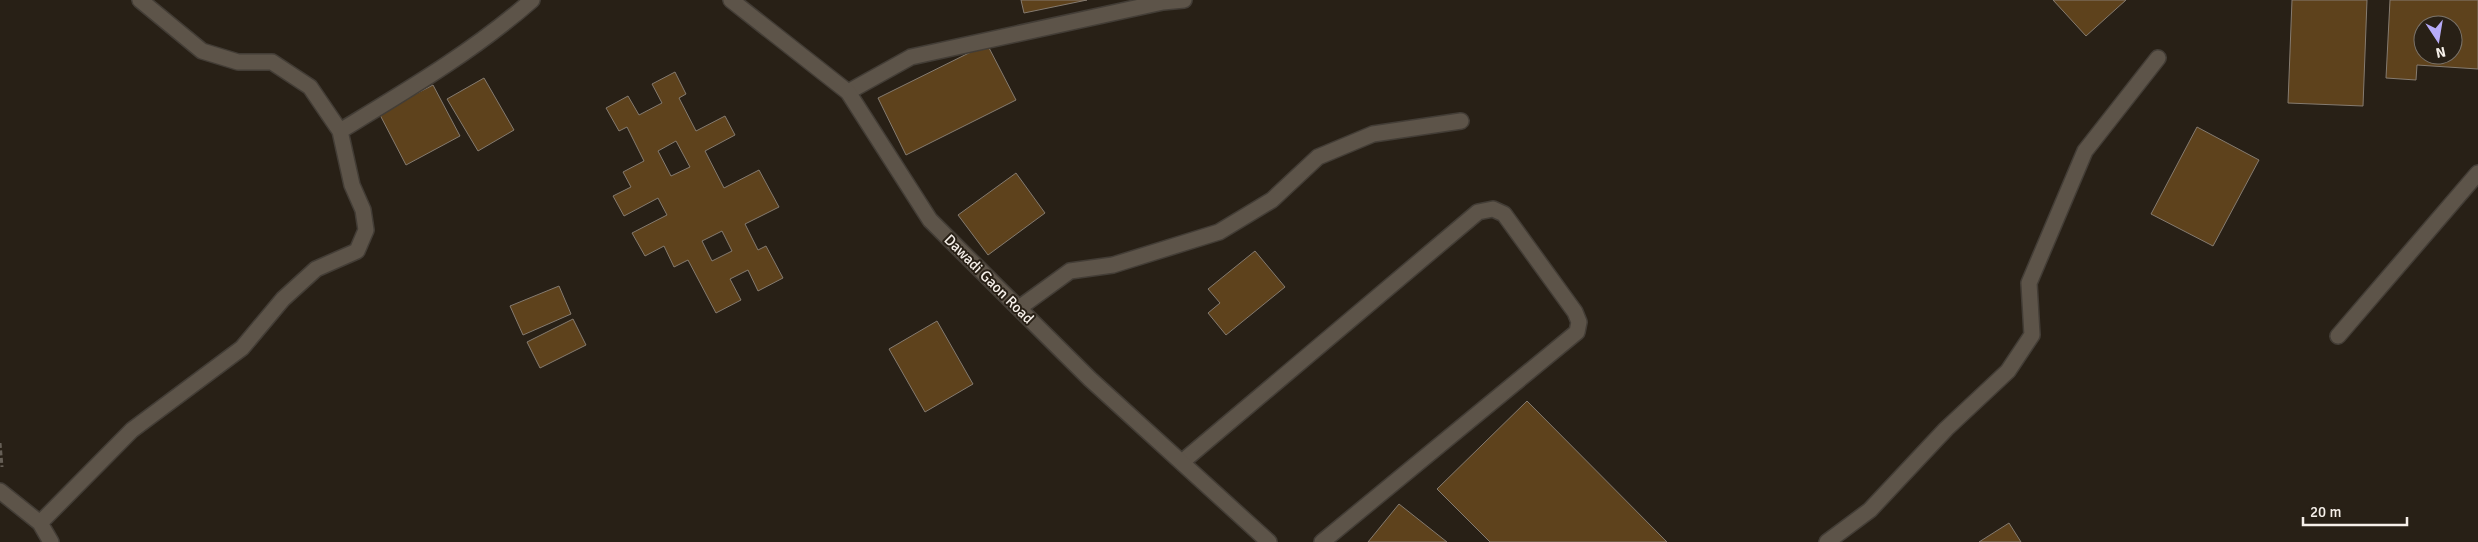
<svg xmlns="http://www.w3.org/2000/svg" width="2478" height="542" font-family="Signika,sans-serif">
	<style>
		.building { fill: #5e421c; stroke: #857b70; fill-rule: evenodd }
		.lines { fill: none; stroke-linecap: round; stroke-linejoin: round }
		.minor-casing { stroke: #433d36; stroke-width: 18 }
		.tertiary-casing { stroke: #433d36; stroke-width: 18 }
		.path { stroke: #665f56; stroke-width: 3; stroke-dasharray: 5 2.5; stroke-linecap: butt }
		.minor { stroke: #5d5449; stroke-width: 15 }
		.tertiary { stroke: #5d5449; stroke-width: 15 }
		.labels { text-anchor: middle; stroke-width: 4; stroke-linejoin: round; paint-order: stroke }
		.street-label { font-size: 15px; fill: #f6f0ea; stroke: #282016 }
	</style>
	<rect width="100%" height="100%" fill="#282016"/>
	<path class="building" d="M1021,0H1087L1024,13Z
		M2053,0H2126L2086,36Z
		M2292,0H2367L2363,106L2288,103Z
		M2390,0H2478V69L2417,65L2416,80L2386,78ZM2423,25H2453V55H2423Z
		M987,44L1016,100L906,155L878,98Z
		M675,72L686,94L679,98L696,131L725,116L735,135L705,151L724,188L759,170L779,207L745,224L758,250L766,246L783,278L758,291L748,270L730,279L741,300L716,313L688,260L674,267L664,246L645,256L632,233L667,215L658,198L624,216L613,196L631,187L623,172L644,161L627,127L619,131L606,108L628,96L639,115L662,103L652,84ZM676,141L690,167L671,176L658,151ZM722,231L732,251L712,261L702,241Z
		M484,78L514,130L478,151L447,99Z
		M433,85L460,136L406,165L379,113Z
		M2197,127L2259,160L2213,246L2151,214Z
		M1016,173L1045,213L988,255L958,215Z
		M1255,251L1285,287L1226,335L1208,313L1220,303L1208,289Z
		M559,286L571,314L523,335L510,306Z
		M573,319L586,345L540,368L527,342Z
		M937,321L973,384L925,412L889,349Z
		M1527,401L1667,542H1490L1437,489Z
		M1399,504L1447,542H1368Z
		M2009,523L2021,542H1979Z"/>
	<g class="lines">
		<g class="minor-casing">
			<path id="minor" d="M140,0L202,51L238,62H272L310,87L340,131
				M848,92L911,57L1163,2L1184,0
				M1019,308L1070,271L1113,265L1219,232L1272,200L1318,157L1373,134L1461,121
				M2338,336L2478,173
				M1182,462L1478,212L1493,209L1504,214L1575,312L1579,322L1577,332L1322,542
				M0,491L40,523
				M51,542L40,523L132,430L242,348L283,299L316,269L357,251L366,230L363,210L352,185L340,131C406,91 474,51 532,0
				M1827,542L1870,510L1946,429L2008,371L2032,335L2029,283L2085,151L2158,58"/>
		</g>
		<g class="tertiary-casing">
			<path id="tertiary" d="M731,0L848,92L930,220L1090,379L1269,542"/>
		</g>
		<path class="path" d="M0,443L2,467"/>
		<use href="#minor" class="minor"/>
		<use href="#tertiary" class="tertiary"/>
	</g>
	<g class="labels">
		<g class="street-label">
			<text transform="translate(989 279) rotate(45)" y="5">Dawadi Gaon Road</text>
		</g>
	</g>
	<g transform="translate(2438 40) rotate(168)"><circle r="24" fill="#282016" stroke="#7a736b"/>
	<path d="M0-4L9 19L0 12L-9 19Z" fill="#b7abf8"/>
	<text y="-8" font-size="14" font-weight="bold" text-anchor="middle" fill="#f6f0ea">N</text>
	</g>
	<path d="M2303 517v8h104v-8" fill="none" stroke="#f6f0ea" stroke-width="2.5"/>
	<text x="2310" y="517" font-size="15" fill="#f6f0ea" stroke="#282016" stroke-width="4" paint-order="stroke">20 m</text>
</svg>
